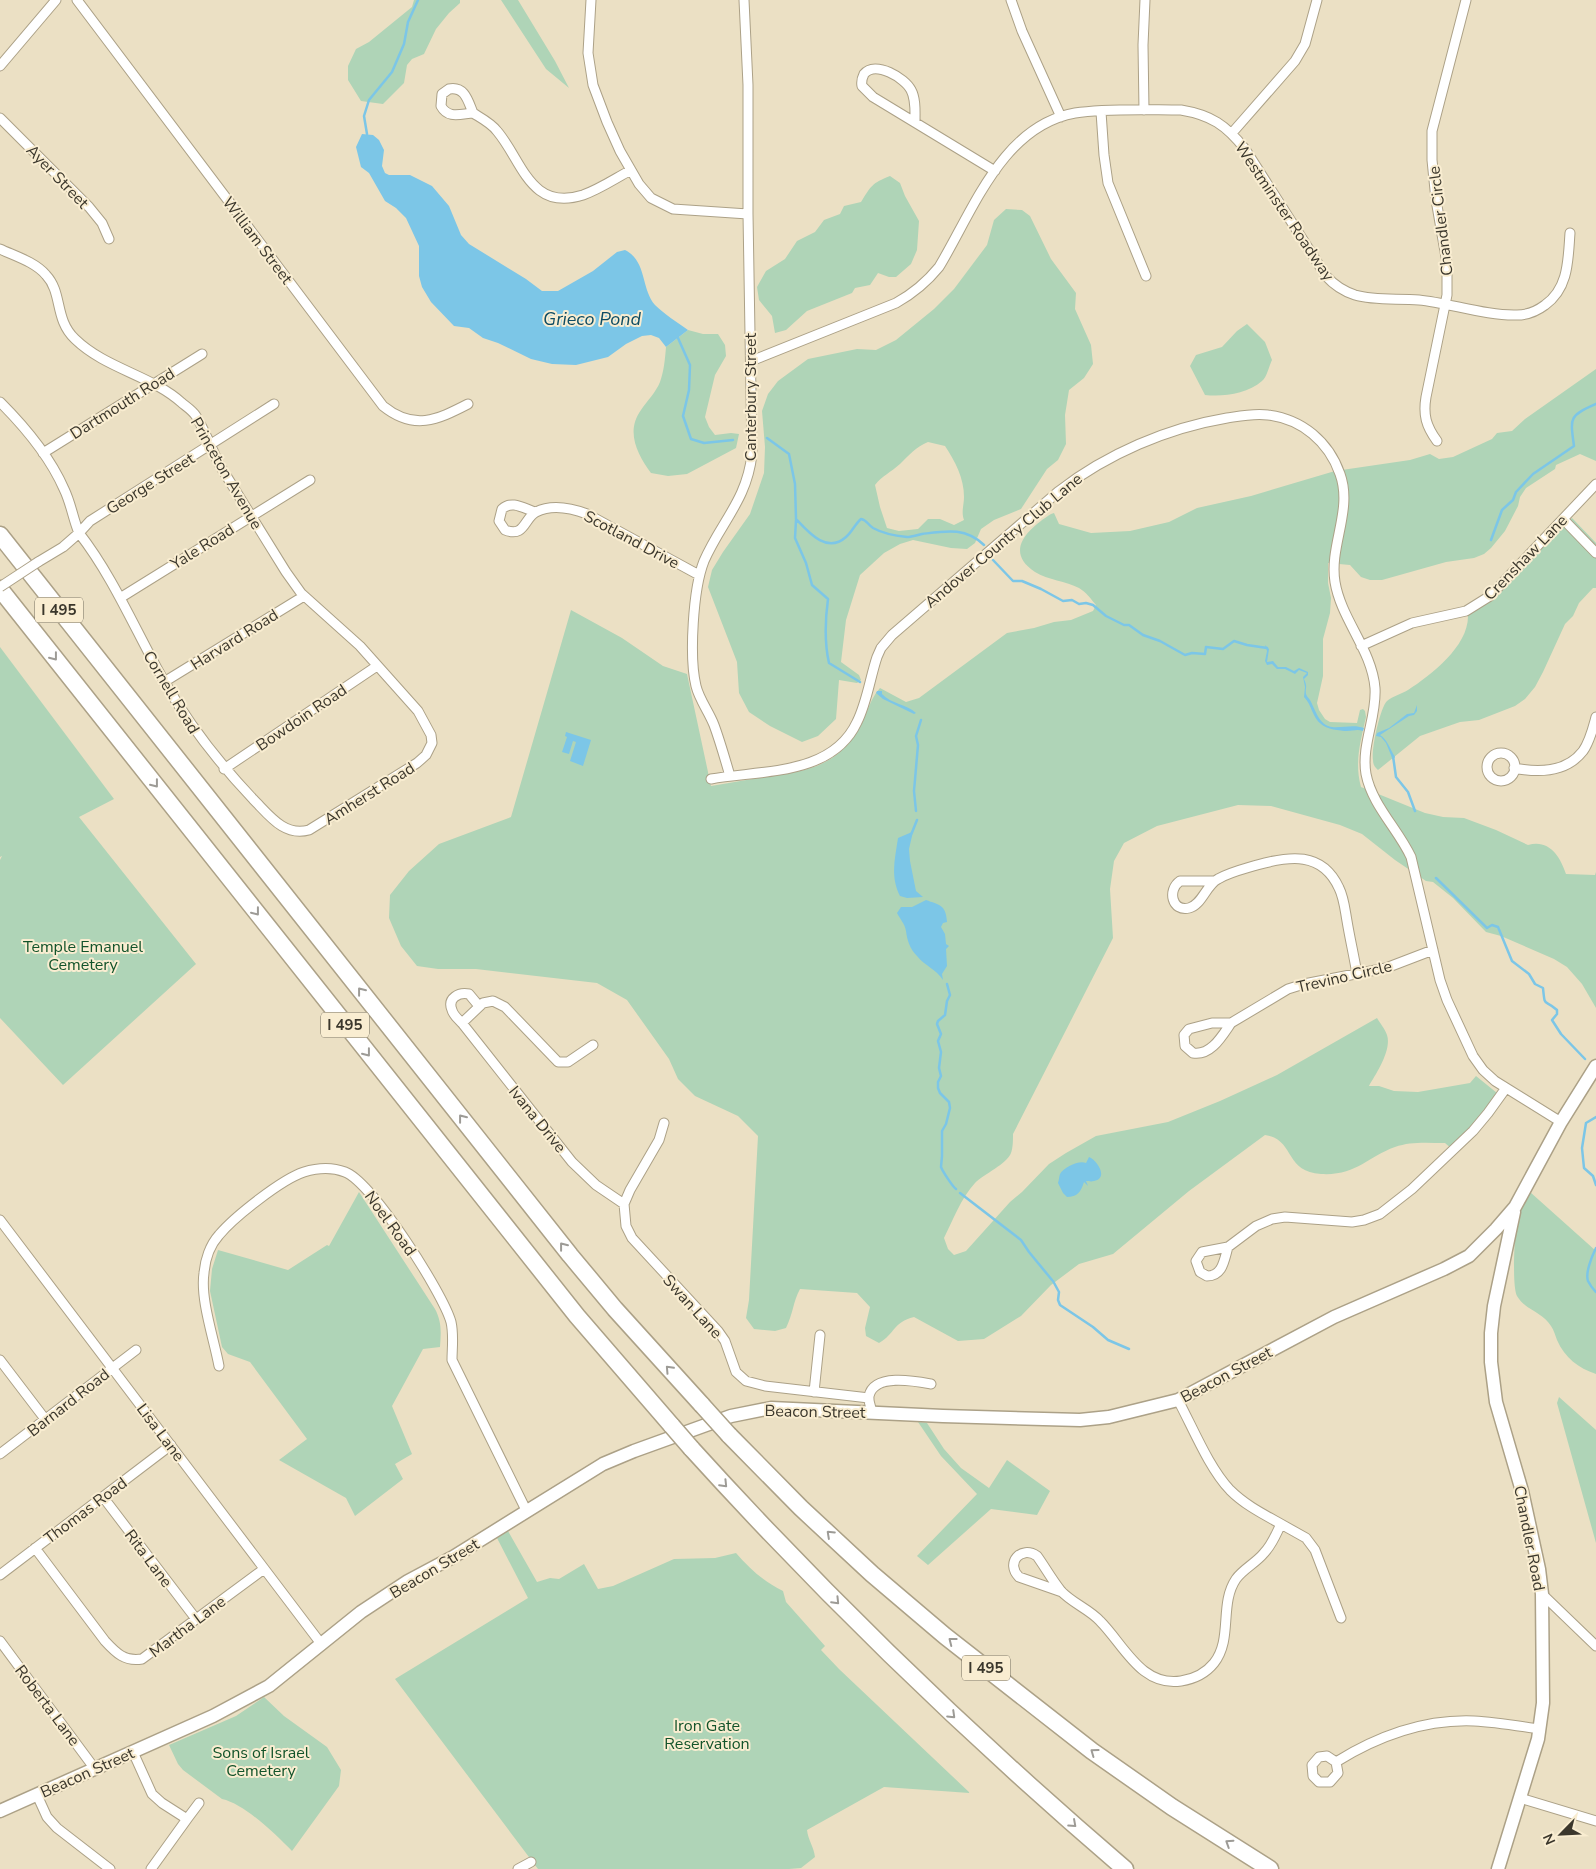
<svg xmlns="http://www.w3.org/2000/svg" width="1596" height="1869" font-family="'Nunito Sans',sans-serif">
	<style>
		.green { fill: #afd4b7; fill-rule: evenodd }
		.water { fill: #7cc6e7 }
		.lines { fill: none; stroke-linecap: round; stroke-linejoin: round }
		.stream { stroke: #7cc6e7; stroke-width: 2.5 }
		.street-casing { stroke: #aca187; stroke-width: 11 }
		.secondary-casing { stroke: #aca187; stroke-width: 15 }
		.highway-casing { stroke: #aca187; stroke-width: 19 }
		.street { stroke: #fff; stroke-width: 9 }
		.secondary { stroke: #fff; stroke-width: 12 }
		.highway { stroke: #fff; stroke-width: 16 }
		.street-bridge-casing { stroke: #aca187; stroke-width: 11; stroke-linecap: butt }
		.highway-bridge-casing { stroke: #aca187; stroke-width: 19; stroke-linecap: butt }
		.street-bridge { stroke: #fff; stroke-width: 9 }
		.highway-bridge { stroke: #fff; stroke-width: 16 }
		.oneway { stroke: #9d9b96 }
		.labels { text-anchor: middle; stroke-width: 4; stroke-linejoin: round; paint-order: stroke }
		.shield { fill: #f9edd1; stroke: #746e5e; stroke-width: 1 }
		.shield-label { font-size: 15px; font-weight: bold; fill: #3b372c }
		.street-label { font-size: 16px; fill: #3b372c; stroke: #f9edd1 }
		.park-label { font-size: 16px; fill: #12532a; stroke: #f9edd1 }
		.water-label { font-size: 18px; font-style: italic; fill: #0e4c63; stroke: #f9edd1 }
	</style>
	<rect width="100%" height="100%" fill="#ebe0c4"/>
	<path class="green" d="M414,0H460V3L449,13L436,29L424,54L412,59L407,65L404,83L383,104L361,101L348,80V66L356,49L369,42L412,7Z
		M501,0H518L555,61L569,88L546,69Z
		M890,176L900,183L905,196L919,221L917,250L911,264L896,277H889L878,273L870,285L855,288L852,293L807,311L786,330L775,333L772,316L759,300L757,287L766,271L785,259L797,241L815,232L824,220L840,214L844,206L861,202C871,186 872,183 890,176Z
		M1006,209L1022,210L1030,216L1051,259L1076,293L1075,309L1091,345L1093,364L1084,378L1069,390L1065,415L1066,444L1058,460L1047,469L1021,509L994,520L981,529L975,543L967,549L951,548L913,540L900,544L884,553L860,575L846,620L841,662L859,675L861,680L857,683L839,680L836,719L818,736L802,742L770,726L749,712L739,693L737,662L708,587L712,570L723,552L750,514L764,473L765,447L762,411L768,394L778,381L808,359L857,349L876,350L896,340L934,309L954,289L987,245L994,220ZM928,442L945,446C955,461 964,478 964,497C964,505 961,512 964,520L954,525L940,519H928L918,529L899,531L887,528L880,507L875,485C882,476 891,472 900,464C909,455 916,447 928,442Z
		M1247,324L1265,342L1272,360C1269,366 1267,377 1262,381C1247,394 1223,397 1205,395L1190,366L1196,355L1222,347L1237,331Z
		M688,330L703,334H718L725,345L726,356L715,375L705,417L709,427L715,435L731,433L739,434L736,448L687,474L668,476L651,473C638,455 625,432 641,410C647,401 656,392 660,382C664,371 665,359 666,347Z
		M1596,369V461L1580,454L1556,465L1555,469L1526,488L1520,497L1518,506L1505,531L1491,548L1484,554L1474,558L1446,562L1382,580H1370L1361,577L1350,565L1328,563V583L1331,598L1330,613L1323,639V676L1317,703L1319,710L1325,719L1330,722L1357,723L1360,710L1363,709L1365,711L1366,717C1361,740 1354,762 1361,787L1425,813L1443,817L1464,818L1496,830L1528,845C1549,839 1560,856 1566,874L1595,875L1596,872V1008L1582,984L1567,967L1554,959L1501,936L1486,932L1453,898L1433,882L1426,881L1395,860L1362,834L1340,825L1271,806L1238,805L1157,826L1124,843L1114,861L1110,889L1113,938L1013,1134C1013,1140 1013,1148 1011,1153C1007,1164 984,1174 975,1183C961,1198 953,1220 944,1238L948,1249L954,1255L966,1251L1010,1202L1022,1192L1049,1164L1066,1153L1096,1136L1168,1122L1220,1101L1277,1075L1377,1018C1380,1023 1385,1029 1387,1035C1392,1050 1376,1074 1369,1086H1379L1394,1091L1418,1092L1470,1083L1476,1076L1497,1093L1495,1100L1452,1149L1445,1143C1429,1143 1411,1141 1395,1147C1367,1157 1356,1176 1321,1174C1284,1172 1295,1139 1265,1135L1189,1191L1113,1254L1079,1264L1051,1285L1021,1316L984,1339L958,1341L914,1317C893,1322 895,1334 879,1343L866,1336L865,1328L870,1307L857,1293L800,1289C793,1302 793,1314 786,1328L775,1331L754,1329L746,1318L749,1300L758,1136L738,1116L695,1096L678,1079L669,1059L627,1000L597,983L476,969H438L417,966L401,946L389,918L390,895L409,871L439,844L511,817L571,610L622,638L663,666L687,674L711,786C729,783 746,780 764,777C801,772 829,769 853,738C866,722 867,702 880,688L906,702L919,698L1007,633L1034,628L1054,622L1071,620L1093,611L1096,605C1091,599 1086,592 1079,588C1066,581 1048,580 1035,572C1003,551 1029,528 1051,514L1054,513L1059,524L1091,533L1130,531L1169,522L1197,508L1251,496L1335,471L1410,460L1430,454L1439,459L1453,457L1492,439L1497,433L1512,431L1525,419Z
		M1572,518L1596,543V588H1593L1579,603L1573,616L1565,624L1543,672L1535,687L1525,699L1515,706L1479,720L1460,722L1420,736L1378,770C1375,767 1373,765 1373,760C1371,750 1380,708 1387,701C1393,696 1401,694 1408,690C1431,675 1469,646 1468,615L1483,606L1555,532Z
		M0,647L114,799L79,817L196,964L63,1085L0,1018V860L2,856L0,857Z
		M359,1192L435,1309C442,1322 441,1333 440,1347L423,1349L392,1406L412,1454L395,1464L403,1479L355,1516L346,1498L279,1460L307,1439L250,1362L228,1354L222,1347L210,1291L212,1269L218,1250L288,1270L327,1245L329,1246Z
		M1530,1192L1596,1251V1374C1578,1368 1565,1358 1557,1340C1555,1335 1554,1330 1551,1326C1543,1312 1525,1310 1517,1296C1511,1284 1515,1216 1521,1204C1523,1200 1527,1196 1530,1192Z
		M1559,1397L1596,1430V1543L1557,1403Z
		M918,1422L927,1423L944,1449L961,1468L989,1488L1007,1460L1050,1491L1037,1515L991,1509L928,1565L917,1556L977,1494L941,1456Z
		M508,1531L537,1582L550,1578L559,1579L584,1564L598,1589L613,1586L674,1559L715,1558L736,1553C750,1569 763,1581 783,1591L786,1602L825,1646L821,1650L839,1669L970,1793L884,1787L807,1830C808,1840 814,1847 815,1857L801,1868L789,1869H538L395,1679L528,1598L497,1538Z
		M264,1697L284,1716L327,1747L341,1770L339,1786L292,1851C275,1834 245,1804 222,1799L183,1770L178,1764L169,1745L236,1716Z"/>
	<path class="water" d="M362,134L373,135L379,140L384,150L382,166L385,173L389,175H410L432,186L449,206L461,235L469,244L526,279L542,291H558L593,271L617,252L625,250C647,261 641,289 655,305C664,314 677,322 688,330L666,347L659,338L651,335L642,336L626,344L608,357L576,365L552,364L531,359L498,343L483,338L469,328L454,326L431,302L422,287L419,276V246L406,218L396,208L385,201L369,173L361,167L356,147Z
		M1265,645L1269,649L1267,662L1273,661L1278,667H1286L1294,671L1299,668L1308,672V675L1304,679C1308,688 1305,687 1306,694C1307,697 1309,698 1310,700C1316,711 1319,725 1332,727C1343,728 1354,724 1364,728L1363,731C1357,729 1353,731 1347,731C1340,731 1326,729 1321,724C1312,717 1312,705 1304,697L1305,687L1303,677L1307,673L1299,670L1295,674L1285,669H1277L1272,664L1267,665L1265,661L1267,651Z
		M877,691H882V694C891,704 907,704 916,713L914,714L883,699L876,693Z
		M1417,705V711L1414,715L1409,716L1380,735C1387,739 1390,749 1395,757L1393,760L1386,743L1381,737L1376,736L1377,733L1389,728L1407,714L1414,713Z
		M566,732L591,740L583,766L570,761L576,742L573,741L569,754L562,752L567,737L565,736Z
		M912,832V836L909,849L910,861L916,891L923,897L907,898L900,896C890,876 895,859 898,838Z
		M926,900C939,905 946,904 947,922L943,923L941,927L945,934L946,944L949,946L946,949L947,966L942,974L943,980C936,969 925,966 917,956C910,949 907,940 906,931C905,924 900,919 897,913L901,907H912Z
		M1089,1157C1097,1160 1109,1178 1094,1181C1091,1182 1088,1181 1086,1181L1088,1186L1084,1182C1081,1192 1077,1197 1067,1197L1063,1193L1058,1183C1059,1180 1059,1177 1060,1174C1064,1167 1079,1160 1086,1163Z"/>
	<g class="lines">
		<path class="stream" d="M367,134L364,116L369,100L392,72L404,44L408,22L418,0
			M678,338L690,365L689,390L683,416L691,439L704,443L733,440
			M767,438L789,454L795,484L796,519C809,533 827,554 846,537C852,532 855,524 861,519C867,520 868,525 873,528C882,533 897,536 907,537C912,537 917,535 922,534C946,531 965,527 984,545
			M796,520L795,538L806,563L812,585L828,599C825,621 824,641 829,663L860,682
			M1491,540L1502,510L1513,500L1516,492L1533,474L1574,446C1570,417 1569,416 1596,404
			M993,560L1013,581H1022L1041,589L1063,601L1072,600L1079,604L1086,603L1093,605L1106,616L1124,625H1129L1143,635L1160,641L1185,655L1192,653L1205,654L1206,647L1223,649L1234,641L1247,645L1267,648
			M1393,756L1396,777L1408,792L1415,811
			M916,811L914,791L918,745L916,736L921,720
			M911,835L917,820
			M1436,878L1487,928L1492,925L1498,927L1512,961L1529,974L1535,984L1543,988C1545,1009 1544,998 1557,1010V1014L1552,1020L1561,1034L1585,1059
			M947,984L950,995L947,1001L945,1015L938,1021L937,1024L941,1034L938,1041L941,1052L939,1068L941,1076L938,1082V1088L940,1093L949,1102L950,1108L946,1124L942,1131V1156L941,1167C943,1172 953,1187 956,1189
			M1596,1117L1586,1123L1582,1148L1584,1168L1593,1176L1596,1185
			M960,1193L1021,1240L1029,1252L1052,1280
			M1596,1248C1592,1256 1585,1273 1588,1281C1590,1285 1593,1289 1596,1292
			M1053,1281L1059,1292L1058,1300L1060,1305L1093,1327L1108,1340L1129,1349"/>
		<g class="street-casing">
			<path id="street" d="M77,0L383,406C414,431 437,420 468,404
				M591,0L588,53L593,85L607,122L620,151L639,184L651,198L673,209L748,214
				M1011,0L1022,31L1061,117
				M0,66L56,0
				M1144,110L1143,45L1145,0
				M1101,112L1104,155L1108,183L1146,276
				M473,113C468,101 465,86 449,89L442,94L441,106C448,119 460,114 473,113C481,118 491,123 497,131C522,160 530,212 583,195C600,189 616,178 631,170
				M0,118L89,207L102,223L109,239
				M915,122C915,112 916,99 911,90C905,78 875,60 864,74C862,78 861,81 862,86L873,97L995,171
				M1232,133L1295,61L1305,44L1317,0
				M0,249C15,256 35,262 46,275C63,293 54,319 75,339C106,369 151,375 182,403C187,407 193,411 196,416C205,431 212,449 219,464L286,572L301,593L360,646L418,711L431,735L432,743L426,755L417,763L309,830C284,837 269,815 253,799C219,763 189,725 164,681C136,632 114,578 79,533L90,521L274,404
				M751,361L896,303C914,293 926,283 939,267C973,211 1002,126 1075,113C1107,108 1148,110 1181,110C1211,115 1226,125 1245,149L1326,276C1334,285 1343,291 1355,295C1375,301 1398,298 1419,300C1449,303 1487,316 1517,315C1527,315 1537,311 1545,305C1569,288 1568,259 1570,233
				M0,402C25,427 50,457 64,489C71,503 73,519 79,533L63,547L38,562
				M1437,441C1426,426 1423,415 1426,397L1447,295V263L1436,200L1432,160V131L1466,0
				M43,453L202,354
				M535,512C523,508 512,500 502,509L499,521L505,530C525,538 524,518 536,512C552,504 571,508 587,514L699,575
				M1563,519L1596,553
				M120,598L310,480
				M1361,646L1412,623L1466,611L1490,596L1596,484
				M164,682L304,596
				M1487 767a14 14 0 1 1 28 0a14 14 0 1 1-28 0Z
				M1514,768C1539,773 1566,773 1583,751C1590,741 1593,728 1596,717
				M224,769L377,666
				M730,776C725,759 720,741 714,725C709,712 699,699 696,686C689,657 693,589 704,561C721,522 747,500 752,454L748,214V85L744,0
				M711,779C761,770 832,776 857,722C867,702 870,678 877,657L881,648L892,635L1059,491C1107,454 1167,428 1227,418C1240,416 1254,413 1268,415C1302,419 1329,442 1340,474C1353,510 1329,546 1335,582C1341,619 1372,650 1375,688C1377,717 1361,745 1366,774C1372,805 1398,829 1411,857L1440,980L1447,1000L1473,1056L1483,1070L1495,1081L1561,1122
				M1214,881H1180C1167,890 1172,912 1189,908C1202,905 1206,885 1218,879C1230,872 1244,869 1257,865C1289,856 1322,851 1339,888C1344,898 1345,910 1347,921C1350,939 1354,956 1357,974
				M462,1023C458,1019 453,1015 452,1010C447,998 459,992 469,994L479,1006
				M1231,1023C1222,1036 1211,1056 1193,1053L1185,1046L1184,1035L1189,1029L1212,1023H1231L1288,989L1304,984L1386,968L1433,950
				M593,1045L568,1062H558L505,1007L493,1001L483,1003L462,1023L572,1162L596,1185L624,1204
				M664,1123L659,1140L630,1190L624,1204L626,1226L632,1238L718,1331L725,1341L736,1372L746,1381L765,1386L869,1398
				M0,1220L322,1645
				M1228,1247C1224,1260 1223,1276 1207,1276L1200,1272L1196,1261L1202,1252L1228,1247L1256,1226L1272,1219L1285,1217L1352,1222L1364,1220L1380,1214L1412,1189L1473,1131L1488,1113L1506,1088
				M0,1360L45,1419
				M219,1366C214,1339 200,1299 204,1273C205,1260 210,1245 219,1235C234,1217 282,1179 304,1172C317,1168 332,1167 345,1172C372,1182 443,1293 451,1322C454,1335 452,1348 452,1360L527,1512
				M814,1392L820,1335
				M872,1412C871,1407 868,1401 869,1396C874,1373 915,1381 931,1384
				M0,1454L136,1350
				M103,1497L196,1619
				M1281,1524L1306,1538L1315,1550L1341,1618
				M35,1548L105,1641C116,1653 125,1662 142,1659L264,1569
				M0,1575L171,1445
				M1062,1592L1019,1577C1005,1563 1021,1545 1037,1556C1045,1567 1052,1580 1061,1591C1072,1603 1089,1609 1100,1621C1124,1645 1141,1687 1181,1681C1194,1679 1206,1673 1214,1663C1233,1639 1219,1604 1236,1579C1243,1569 1256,1563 1264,1553C1272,1545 1276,1534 1281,1524C1263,1514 1245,1505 1230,1490C1209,1468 1193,1428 1178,1400
				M1542,1594L1596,1646
				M0,1641L95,1769
				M133,1752L152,1794L162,1803L187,1819L151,1869
				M1336,1762L1327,1756L1319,1757L1312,1765L1313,1776L1319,1782H1330L1338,1773L1336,1762C1378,1736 1424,1719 1474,1721C1496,1722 1518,1726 1539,1729
				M37,1795L47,1817L57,1828L110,1869
				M1520,1798L1596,1821
				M187,1819L199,1803
				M518,1869L531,1862"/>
		</g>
		<g class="secondary-casing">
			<path id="secondary" d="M0,1811L213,1716L269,1686L361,1612L408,1581L453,1557L603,1464L634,1451L731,1416L771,1408L943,1416L1080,1420L1109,1417L1178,1400L1334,1317L1444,1269L1469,1256L1496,1229L1515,1207L1561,1122L1596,1066
				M1498,1869L1538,1739L1543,1703L1542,1594L1539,1569L1522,1491L1496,1402L1491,1362V1333L1494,1306L1514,1212"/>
		</g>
		<g class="highway-casing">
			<path id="highway" d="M0,535L570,1255L615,1309L702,1405
				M0,589L577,1316L672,1426
				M729,1435L801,1508L872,1574L945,1636L1092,1751L1172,1807L1270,1869
				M691,1448C826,1597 972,1738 1125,1869"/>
		</g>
		<use href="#street" class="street"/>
		<use href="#secondary" class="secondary"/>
		<use href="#highway" class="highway"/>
		<g class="street-bridge-casing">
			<path id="street-bridge" d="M0,587L38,562"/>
		</g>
		<g class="highway-bridge-casing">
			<path id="highway-bridge" d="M702,1405L729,1435
				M672,1426L691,1448"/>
		</g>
		<use href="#street-bridge" class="street-bridge"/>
		<use href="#highway-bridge" class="highway-bridge"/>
	</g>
	<defs><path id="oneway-chevron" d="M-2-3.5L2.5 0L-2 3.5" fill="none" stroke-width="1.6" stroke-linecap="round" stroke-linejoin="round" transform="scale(1.25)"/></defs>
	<g class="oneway">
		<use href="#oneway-chevron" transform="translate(54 657) rotate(52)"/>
		<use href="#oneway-chevron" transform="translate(155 784) rotate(52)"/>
		<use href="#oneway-chevron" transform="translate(256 912) rotate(52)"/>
		<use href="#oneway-chevron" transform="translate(361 991) rotate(-128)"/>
		<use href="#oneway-chevron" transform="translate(367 1053) rotate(52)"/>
		<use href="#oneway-chevron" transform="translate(462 1118) rotate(-128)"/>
		<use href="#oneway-chevron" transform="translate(563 1246) rotate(-128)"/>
		<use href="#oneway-chevron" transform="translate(669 1369) rotate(-133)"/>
		<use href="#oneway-chevron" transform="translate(724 1484) rotate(46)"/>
		<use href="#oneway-chevron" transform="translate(830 1534) rotate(-137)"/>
		<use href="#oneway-chevron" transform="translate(836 1601) rotate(46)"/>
		<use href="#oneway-chevron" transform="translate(952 1641) rotate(-142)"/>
		<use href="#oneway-chevron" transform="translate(952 1715) rotate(44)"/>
		<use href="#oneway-chevron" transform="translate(1094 1752) rotate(-144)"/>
		<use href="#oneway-chevron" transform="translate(1073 1824) rotate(42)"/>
		<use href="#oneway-chevron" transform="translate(1229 1843) rotate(-147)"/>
	</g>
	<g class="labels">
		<g class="shield">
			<rect x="35" y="597.5" width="48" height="25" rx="4"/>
			<rect x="321" y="1012.5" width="48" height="25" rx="4"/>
			<rect x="962" y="1655.5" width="48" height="25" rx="4"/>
		</g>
		<g class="shield-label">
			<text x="59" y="615">I 495</text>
			<text x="345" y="1030">I 495</text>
			<text x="986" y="1673">I 495</text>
		</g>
		<g class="street-label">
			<text transform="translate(58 176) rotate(46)" y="6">Ayer Street</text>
			<text transform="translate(1285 211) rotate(56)" y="6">Westminster Roadway</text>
			<text transform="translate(1440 221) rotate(-97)" y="6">Chandler Circle</text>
			<text transform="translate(258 240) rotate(53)" y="6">William Street</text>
			<text transform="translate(750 397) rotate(-90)" y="6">Canterbury Street</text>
			<text transform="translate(122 403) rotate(-32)" y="6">Dartmouth Road</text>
			<text transform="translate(227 473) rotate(60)" y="6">Princeton Avenue</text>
			<text transform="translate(150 483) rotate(-32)" y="6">George Street</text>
			<text transform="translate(632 539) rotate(28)" y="6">Scotland Drive</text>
			<text transform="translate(1003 540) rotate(-40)" y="6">Andover Country Club Lane</text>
			<text transform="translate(202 546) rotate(-32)" y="6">Yale Road</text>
			<text transform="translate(1525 557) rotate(-46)" y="6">Crenshaw Lane</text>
			<text transform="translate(234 639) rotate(-32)" y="6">Harvard Road</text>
			<text transform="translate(172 692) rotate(59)" y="6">Cornell Road</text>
			<text transform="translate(301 717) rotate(-34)" y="6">Bowdoin Road</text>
			<text transform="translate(369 793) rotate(-32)" y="6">Amherst Road</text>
			<text transform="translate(1344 976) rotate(-13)" y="6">Trevino Circle</text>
			<text transform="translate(538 1119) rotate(51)" y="6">Ivana Drive</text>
			<text transform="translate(391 1223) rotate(54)" y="6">Noel Road</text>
			<text transform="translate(693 1306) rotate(48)" y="6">Swan Lane</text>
			<text transform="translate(1226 1374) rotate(-28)" y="6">Beacon Street</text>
			<text transform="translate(68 1402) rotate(-38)" y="6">Barnard Road</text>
			<text transform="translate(815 1411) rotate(1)" y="6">Beacon Street</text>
			<text transform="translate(161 1432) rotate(53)" y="6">Lisa Lane</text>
			<text transform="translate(85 1510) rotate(-37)" y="6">Thomas Road</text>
			<text transform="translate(1530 1538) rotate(79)" y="6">Chandler Road</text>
			<text transform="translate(149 1558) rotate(53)" y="6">Rita Lane</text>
			<text transform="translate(434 1568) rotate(-31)" y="6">Beacon Street</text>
			<text transform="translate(187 1626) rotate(-37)" y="6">Martha Lane</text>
			<text transform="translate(48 1705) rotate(53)" y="6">Roberta Lane</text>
			<text transform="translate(87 1772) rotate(-24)" y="6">Beacon Street</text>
		</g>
		<g class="park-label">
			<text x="83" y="952">Temple Emanuel<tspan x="83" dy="18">Cemetery</tspan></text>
			<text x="707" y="1731">Iron Gate<tspan x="707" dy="18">Reservation</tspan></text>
			<text x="261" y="1758">Sons of Israel<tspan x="261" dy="18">Cemetery</tspan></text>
		</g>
		<g class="water-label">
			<text x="592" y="325">Grieco Pond</text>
		</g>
	</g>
	<g transform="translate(1561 1834) rotate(246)" stroke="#f9edd1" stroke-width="4" paint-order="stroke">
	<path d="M0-4L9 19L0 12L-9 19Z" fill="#3b372c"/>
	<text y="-8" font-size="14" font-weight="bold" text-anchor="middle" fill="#3b372c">N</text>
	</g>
</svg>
